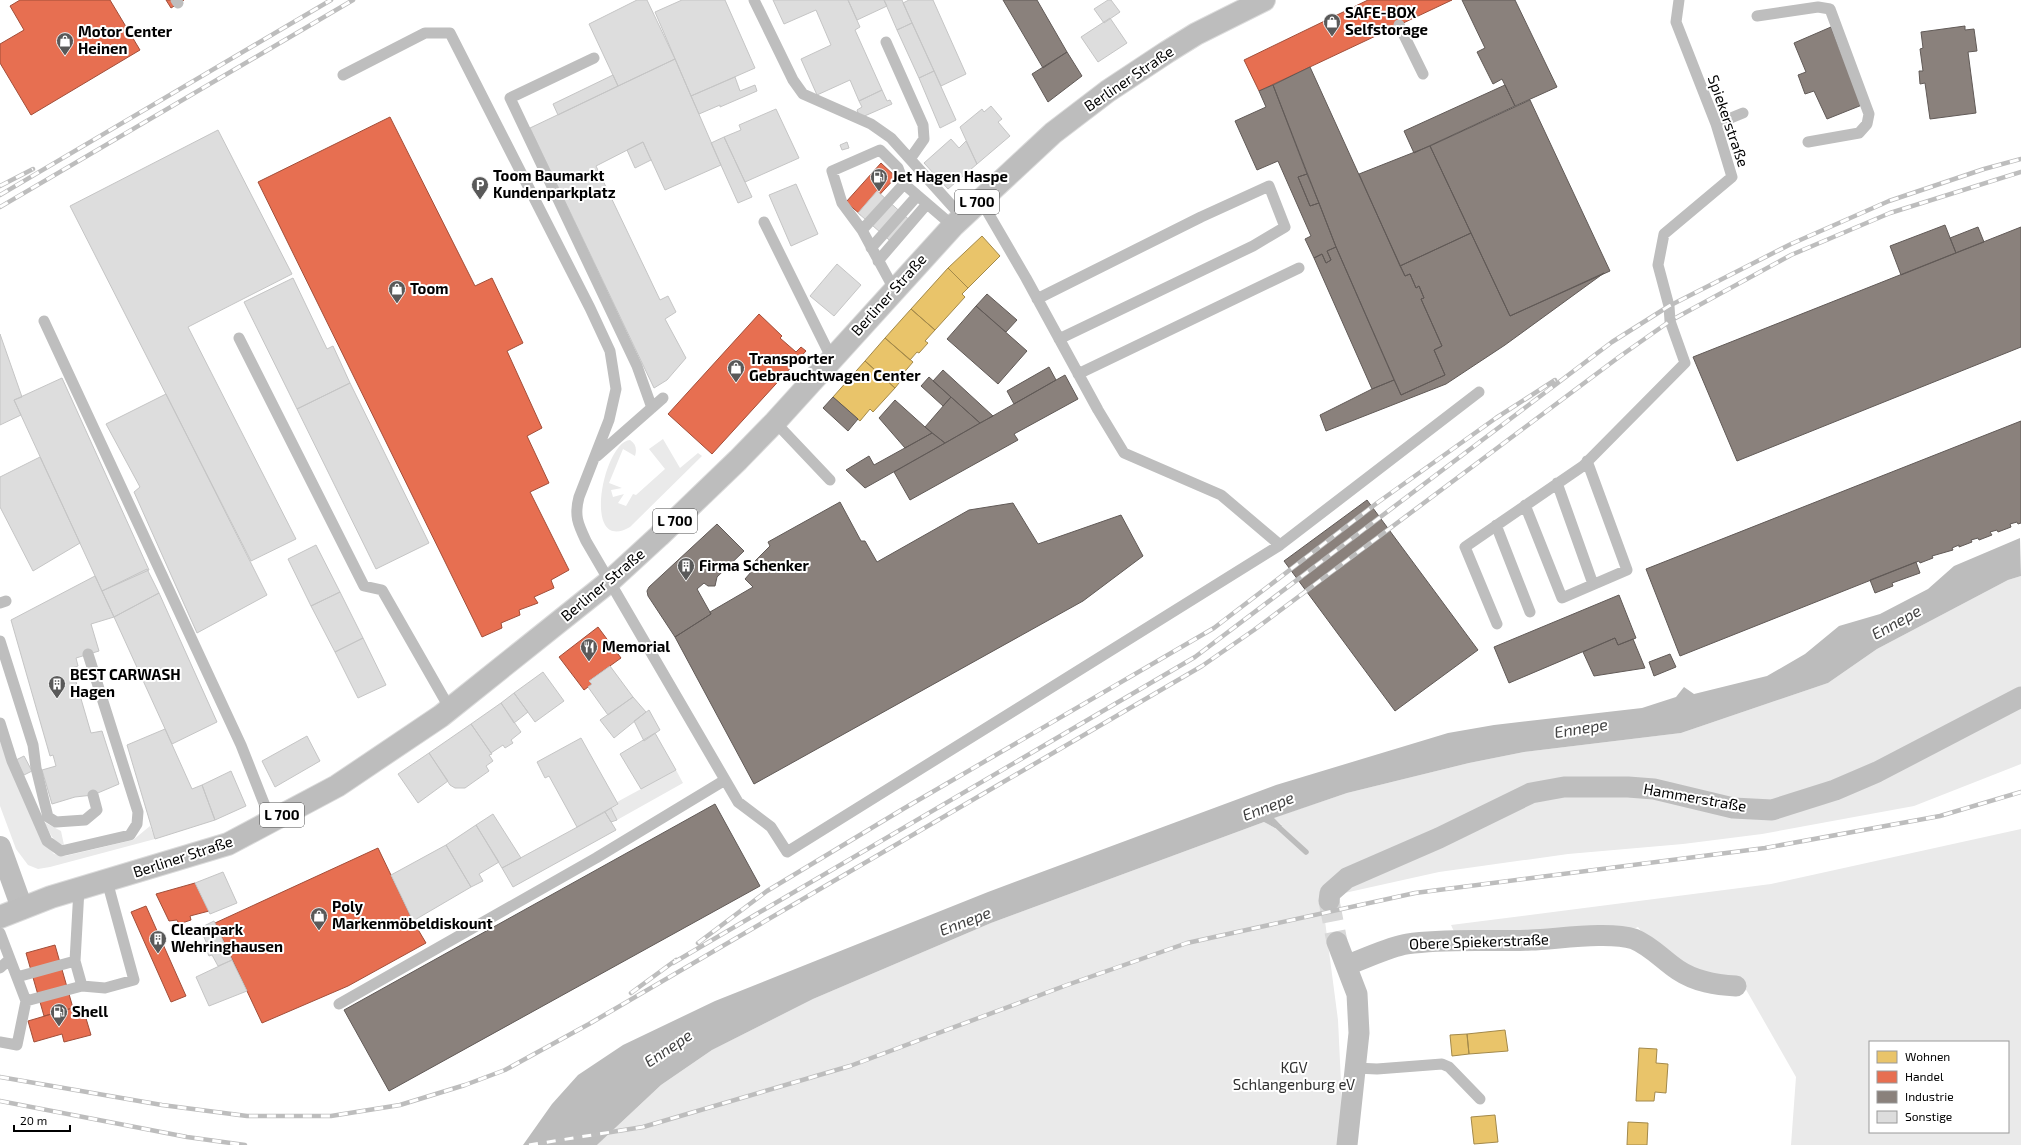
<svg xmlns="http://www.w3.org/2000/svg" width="2021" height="1145" font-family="'Exo 2',sans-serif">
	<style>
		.green { fill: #eaeaea; fill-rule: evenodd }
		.water { fill: #bcbcbc }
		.homes { fill: #e9c46a; stroke: #a3894a }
		.shops { fill: #e76f51; stroke: #a24e39 }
		.industry { fill: #8a817c; stroke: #615a57 }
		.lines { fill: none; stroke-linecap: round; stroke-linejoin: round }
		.stream { stroke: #bcbcbc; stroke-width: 5.5 }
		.building { fill: #ddd; stroke: #c5c5c5 }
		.minor-tunnel { stroke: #d9d9d9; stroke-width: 21; stroke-dasharray: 21 10; stroke-linecap: butt }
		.primary-casing { stroke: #dbdbdb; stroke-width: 24 }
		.service { stroke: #bebebe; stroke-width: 11 }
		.minor { stroke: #bebebe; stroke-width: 21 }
		.tertiary { stroke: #bebebe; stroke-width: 22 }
		.primary { stroke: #bdbdbd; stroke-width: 22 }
		.rail-casing { stroke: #bdbdbd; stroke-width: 4.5 }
		.rail { stroke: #fff; stroke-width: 3; stroke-dasharray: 9; stroke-linecap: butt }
		.labels { text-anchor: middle; stroke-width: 4; stroke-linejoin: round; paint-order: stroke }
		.shield { fill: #fff; stroke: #4c4c4c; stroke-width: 1 }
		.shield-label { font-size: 14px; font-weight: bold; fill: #000 }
		.poi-label { font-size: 15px; font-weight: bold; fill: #000; stroke: #fff; text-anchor: start }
		.street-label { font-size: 15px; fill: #000; stroke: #fff }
		.park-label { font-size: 15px; fill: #303030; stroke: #fff }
		.water-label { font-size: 16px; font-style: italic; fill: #414141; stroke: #fff }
	</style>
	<rect width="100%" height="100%" fill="#fff"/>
	<path class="green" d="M663,439L680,468L698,453L702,456L630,527C581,555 603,442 630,440C636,444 637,449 635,456L623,449L609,483L622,488L611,490L613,497L624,494L618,503L626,506L633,494L636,495L665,469L649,449Z
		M2021,576V764L1914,806L1762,834L1683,844L1568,854L1439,872L1322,898L1338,1020L1344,1145H597L661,1085L712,1050L813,999L991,923L1264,822L1275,828L1282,825L1273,818L1347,793L1469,763L1524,752L1681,733L1828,683L1877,649L2008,580Z
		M0,739L47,846L54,854L65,856L133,840L150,826L155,839L50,867L38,869L28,865L16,849L0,806Z
		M676,770L683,783L617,820L611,808L618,805L617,802Z
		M44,822L61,831L64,845C53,844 49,830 44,822Z
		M2021,829V1145H1791L1796,1077L1740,979L1703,976L1644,935L1638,927L1617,936L1458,940L1451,925L1771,884ZM1870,1042H2008V1132H1870Z"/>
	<path class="water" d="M2020,538L2021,576L2008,580L1877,649L1828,683L1681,733L1524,752L1469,763L1347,793L1274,818L1282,826L1275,828L1264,822L991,923L813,999L712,1050L661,1085L597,1145H523L552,1104L578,1075L623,1045L715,1001L988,892L1276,785L1448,733L1494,725L1642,708L1676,697L1684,687L1694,694L1767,676L1805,654L1839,626L1880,614L1928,589L1954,566Z"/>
	<path class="homes" d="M982,236L1000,256L968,288L948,268Z
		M948,268L968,288L962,294L965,297L935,330L911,309Z
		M911,309L935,330L925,341L928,343L919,353L917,352L910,360L885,338Z
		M885,338L913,362L901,376L903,378L895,388L865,361Z
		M865,361L895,388L873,412L870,409L860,421L833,397Z
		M1505,1030L1508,1051L1469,1054L1467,1034Z
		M1467,1034L1469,1054L1452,1056L1450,1035Z
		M1639,1048L1657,1049L1656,1063L1668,1064L1666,1093L1655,1092L1654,1101H1636Z
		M1495,1115L1498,1142L1474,1144L1471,1117Z
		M1628,1122L1648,1123L1647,1145H1627Z"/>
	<path class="shops" d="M20,0H110L140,50L31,115L0,63V44L24,30L10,6Z
		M166,0H184L171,8Z
		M1368,0H1452L1259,91L1244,60Z
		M390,117L475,286L492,278L523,343L507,351L542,428L527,436L549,483L530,492L569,570L551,580L554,588L534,597L538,603L519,610L520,615L501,623L502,628L482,637L258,182Z
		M881,163L896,177L861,215L846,202Z
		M759,314L782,336L780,338L796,352L801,347L806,351L712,454L668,414Z
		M598,627L621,658L589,681L592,684L584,690L559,657Z
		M378,848L413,921L426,943L348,986L262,1023L215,923Z
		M195,883L209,911L190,916L191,920L179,924L177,920L169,921L156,894Z
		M146,906L186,996L171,1002L131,912Z
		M55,945L73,1008L44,1016L26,953Z
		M82,1005L91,1035L64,1042L62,1034L34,1042L28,1021Z"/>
	<path class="industry" d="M1003,0H1037L1067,52L1043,68Z
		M1462,0H1515L1557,87L1515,106L1502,79L1493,84L1477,52L1485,48Z
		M1965,26V30L1974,29L1977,51L1968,52L1976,113L1930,119L1925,83L1920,84L1919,71H1923L1920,49L1923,48L1921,32Z
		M1831,27L1862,105L1827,119L1814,91L1805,94L1798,75L1806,72L1794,43Z
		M1067,52L1082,76L1048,102L1032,74Z
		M1310,67L1405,276L1410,274L1416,288L1419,286L1424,298L1421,299L1442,346L1434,350L1445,375L1401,395L1336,247L1273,85Z
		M1273,85L1307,174L1298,177L1310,206L1319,203L1336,247L1327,251L1331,260L1326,263L1322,254L1314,258L1305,239L1311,236L1278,161L1257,170L1235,121L1266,107L1259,91Z
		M1505,85L1515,106L1414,153L1404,131Z
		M1530,100L1610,271L1510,316L1430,146Z
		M1430,146L1471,233L1400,266L1359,174Z
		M1307,174L1319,203L1310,206L1298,177Z
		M1945,225L1956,253L1901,275L1890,246Z
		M1978,227L1984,242L1956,253L1950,238Z
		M2021,227V347L1737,461L1693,357Z
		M1471,233L1510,316L1604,273L1505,345L1446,384L1326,431L1320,415L1372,389L1394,380L1401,395L1445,375L1434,350L1442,346L1421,299L1424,298L1419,286L1416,288L1410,274L1405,276L1400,266Z
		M1336,247L1394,380L1372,389L1314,258L1322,254L1326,263L1331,260L1327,251Z
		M987,294L1017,320L1006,332L976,306Z
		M976,306L1027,351L998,384L947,339Z
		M1049,367L1056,380L1014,404L1007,391Z
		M943,370L993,416L980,423L933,381Z
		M1065,375L1078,399L1014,434L1018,440L910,500L894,472Z
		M929,377L951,397L943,406L921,386Z
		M833,397L858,419L848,431L823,408Z
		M951,397L980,423L945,443L925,427Z
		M895,400L925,427L932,433L905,448L879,418Z
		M2021,421V523L2018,524L2017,522L2010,524L2011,527L1998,532L1997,530L1990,532L1992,535L1979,540L1978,538L1971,540L1972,542L1959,547V545L1952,548L1953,550L1932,556L1933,558L1920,563L1919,561L1680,656L1646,569Z
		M932,433L945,443L865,488L846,470L869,456L874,465Z
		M1367,500L1478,650L1395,711L1284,561Z
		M840,502L861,541H865L877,562L969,510L1013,503L1038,544L1121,515L1143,556L1083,601L754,784L675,637L711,614L710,612L753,587L745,579L758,564L755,561L770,546L768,542Z
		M717,524L744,551L717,577L715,586H708L704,583L697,589L711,614L675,637L648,596L647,591L649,587Z
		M1916,562L1920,573L1892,583L1893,586L1875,593L1870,580Z
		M1619,595L1636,638L1618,645L1615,638L1509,683L1494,647Z
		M1615,638L1618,645L1633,639L1645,668L1594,676L1583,652Z
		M1670,654L1676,667L1654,676L1649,662Z
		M715,804L760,886L389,1091L344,1010Z"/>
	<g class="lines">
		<path class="stream" d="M1274,823L1306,852"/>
	</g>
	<path class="building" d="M637,0H647L675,59L618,86L589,24Z
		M682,0H725L755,68L691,96L655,12Z
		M773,0H848L860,27L855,30L882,90L859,101L850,80L817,95L801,59L831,45L816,10L784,24Z
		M848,0H884L887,6L857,20Z
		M884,0H902L912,23L897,30Z
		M909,0H933L966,74L941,86L903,3Z
		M1108,0H1111L1120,12L1104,23L1094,9Z
		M1110,18L1127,43L1098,62L1081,37Z
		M912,23L934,71L919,78L897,30Z
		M675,59L721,165L665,190L643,142L596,166L660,300L668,296L676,312L665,319L686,358L667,380L654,388L530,128Z
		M934,71L956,120L940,128L919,78Z
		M613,75L618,86L558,115L553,104Z
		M735,77L740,91L755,85L757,91L720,107V105L699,114L691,96Z
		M882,90L887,101L890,100L892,104L860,118L857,110L862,107L859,101Z
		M991,106L1002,119L998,122L1010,136L977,164L960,127L982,109L984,112Z
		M776,109L799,158L745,182L724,137L741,130L739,125Z
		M218,130L292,274L188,327L296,539L251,561L70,206Z
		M724,137L752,197L738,203L711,143Z
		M951,139L959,148L966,141L977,164L948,189L924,163Z
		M643,142L651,160L635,168L627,150Z
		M847,142L849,148L842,150L840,145Z
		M796,184L818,234L791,246L769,195Z
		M877,191L914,224L895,245L858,213Z
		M837,264L861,285L834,316L810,296Z
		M293,278L327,349L333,346L350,383L297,409L244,302Z
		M0,334L22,397L14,400L21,415L0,425Z
		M62,378L149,570L102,591L14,400Z
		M350,383L429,543L376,569L297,409Z
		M166,394L267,595L197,633L134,492L140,487L106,424Z
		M40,457L80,543L33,571L0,507V477Z
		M316,545L340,592L311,606L288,559Z
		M147,569L159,593L114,617L102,591Z
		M95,576L114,617L91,624L99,651L76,658L78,666L72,668L91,733L102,731L119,784L93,795L75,797L52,804L42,770L56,766L53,755L50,756L11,620Z
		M340,592L363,638L335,652L311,606Z
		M159,593L217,722L172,744L114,617Z
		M363,638L386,685L358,698L335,652Z
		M610,666L633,697L608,715L588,687L592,684L589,681Z
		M543,672L564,701L535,722L514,693Z
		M514,693L528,712L514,723L501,703Z
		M633,697L646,712L614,738L600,720Z
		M501,703L521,732L511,740L513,743L505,748L503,745L491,753L471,724Z
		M649,710L660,730L644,741L634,721Z
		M471,724L492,754L489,755L493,761L486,766L489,771L465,788H455L450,785L429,753Z
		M165,729L192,789L202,785L215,820L155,839L127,745Z
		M655,733L676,770L641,789L620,754Z
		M307,736L320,761L275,787L262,761Z
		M581,738L618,804L577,827L549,776L545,778L537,762Z
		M429,753L448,781L418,803L398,774Z
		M24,756L32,771L24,775L16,760Z
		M231,771L246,806L215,820L202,785Z
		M611,808L617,820L611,822L605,812Z
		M605,812L616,830L513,887L502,868Z
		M493,814L521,858L502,868L476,825Z
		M476,825L499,862L479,874L483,881L471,887L446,845Z
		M446,845L471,887L413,921L391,875Z
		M223,872L237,903L210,914L195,883Z
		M214,921L232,960L218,966L212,955L209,956L204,945L207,944L200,928Z
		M232,960L247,991L209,1006L196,977Z"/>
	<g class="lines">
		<path class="minor-tunnel" d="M1329,901L1337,942"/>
		<g class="primary-casing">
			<path id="primary" d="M0,917L51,897L228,844L337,786L441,716L610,581L659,536L738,460L775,422L953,226L1053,133L1108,91L1167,52L1196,34L1264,0"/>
		</g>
		<path class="service" d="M176,0L178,3
			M754,0L793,80L803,94L871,124L891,138L962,217
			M1757,16L1818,7L1830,9L1869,114L1867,124L1859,133L1808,142
			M1399,25L1423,74
			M886,42L923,125L924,139L910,159
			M594,58L510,98L637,366L652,408
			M343,75L425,33H450L590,308L610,351L616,389L609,420L579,497C574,516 578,524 586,541L738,802L771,827L787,852L1280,545
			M1716,124L1743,113
			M980,199L1026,278L1098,410L1124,453L1221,495L1280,545L1479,392
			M764,222L832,359
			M862,230L904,184
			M871,248L917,196
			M878,261L927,204
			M894,289L862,230L842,203L832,171L880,150L898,168L904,184L953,226
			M1037,299L1201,217L1269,186L1285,227L1253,246L1059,339
			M44,321L241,745L271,821
			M239,338L364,586L382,590L450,709
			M1078,374L1299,268
			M775,422L830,480
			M597,456L663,398
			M1557,483L1593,584
			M1525,505L1562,598L1627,570L1587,461
			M1496,525L1530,612
			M0,603L6,601
			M1497,624L1465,547L1583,466L1685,363L1670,321L1669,306L1658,265L1664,234L1732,177L1716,124L1676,22L1679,0
			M0,641L33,745L36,768L48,817L56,822L85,820L97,810L93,795
			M0,723L12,761L47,841L61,851L130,835L137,824L138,812L88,654
			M79,889L75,961L82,986
			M0,933L26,1001L82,986L105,988L134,980L107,881
			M0,968L10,959
			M17,977L75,961
			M339,1004L596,858L725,780
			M0,1042L17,1045L26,1001
			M1356,1068L1377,1069L1442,1064L1449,1067L1480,1099"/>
		<path class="minor" d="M1329,901L1330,893L1347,878L1439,838L1531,793L1564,787H1628L1654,789L1733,808L1772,810L1835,790L1877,772L2021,697
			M1337,942L1357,994L1359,1033L1347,1145
			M1347,965C1365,959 1388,947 1407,944C1448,938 1490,942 1531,940C1558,939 1609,931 1634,939C1651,946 1663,960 1678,970C1696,982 1716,985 1736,986"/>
		<path class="tertiary" d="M0,847L22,908"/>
		<use href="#primary" class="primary"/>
		<g class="rail-casing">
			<path id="rail" d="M0,186L33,169
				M0,195L331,0
				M0,207L353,0
				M698,943L767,891L903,809L1214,628L1377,503L1496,418L1555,380
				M673,963L1195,657L1612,342L1669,306L1791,244L1889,201L1984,169L2021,159
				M631,993L676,960
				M0,1077L162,1105L247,1116H331L400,1105L465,1085L505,1070L589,1024L1202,666L1254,630L1619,357L1670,321L1791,255L1890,213L2021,172
				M0,1101L187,1137L245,1145
				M529,1145L643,1127L850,1066L1067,985L1187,943L1415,893L1765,848L1940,816L2021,792"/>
		</g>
		<use href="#rail" class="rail"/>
	</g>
	<defs>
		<g id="shop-pin" transform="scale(0.9)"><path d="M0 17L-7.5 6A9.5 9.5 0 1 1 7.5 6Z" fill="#595959" stroke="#fff"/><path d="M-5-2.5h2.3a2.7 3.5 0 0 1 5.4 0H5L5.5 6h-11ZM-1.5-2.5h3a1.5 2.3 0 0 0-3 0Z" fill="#fff"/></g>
		<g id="fuel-pin" transform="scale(0.9)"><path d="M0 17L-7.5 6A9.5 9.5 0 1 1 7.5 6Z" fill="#595959" stroke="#fff"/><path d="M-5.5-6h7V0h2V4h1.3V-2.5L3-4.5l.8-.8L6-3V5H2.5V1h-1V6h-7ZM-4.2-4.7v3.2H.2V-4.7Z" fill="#fff"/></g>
		<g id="parking-pin" transform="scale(0.9)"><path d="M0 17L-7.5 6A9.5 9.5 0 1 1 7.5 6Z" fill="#595959" stroke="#fff"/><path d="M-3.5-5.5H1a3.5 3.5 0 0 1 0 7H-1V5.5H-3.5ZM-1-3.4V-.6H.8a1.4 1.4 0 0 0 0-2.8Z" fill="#fff"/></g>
		<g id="building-pin" transform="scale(0.9)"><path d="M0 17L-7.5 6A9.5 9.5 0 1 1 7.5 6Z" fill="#595959" stroke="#fff"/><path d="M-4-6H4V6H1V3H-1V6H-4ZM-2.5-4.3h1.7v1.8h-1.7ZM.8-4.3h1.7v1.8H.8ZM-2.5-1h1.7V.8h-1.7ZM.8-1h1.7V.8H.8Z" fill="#fff"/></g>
		<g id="restaurant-pin" transform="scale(0.9)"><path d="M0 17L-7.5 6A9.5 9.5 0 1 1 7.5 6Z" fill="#595959" stroke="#fff"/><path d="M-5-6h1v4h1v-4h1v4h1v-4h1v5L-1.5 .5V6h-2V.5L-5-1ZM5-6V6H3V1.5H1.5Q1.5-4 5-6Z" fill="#fff"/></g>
	</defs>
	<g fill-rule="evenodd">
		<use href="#shop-pin" x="1332" y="22"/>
		<use href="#shop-pin" x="65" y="41"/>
		<use href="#fuel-pin" x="879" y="177"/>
		<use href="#parking-pin" x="480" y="185"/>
		<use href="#shop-pin" x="397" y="289"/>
		<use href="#shop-pin" x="736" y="368"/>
		<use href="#building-pin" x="686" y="566"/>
		<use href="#restaurant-pin" x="589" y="647"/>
		<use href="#building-pin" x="57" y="684"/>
		<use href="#shop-pin" x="319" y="916"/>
		<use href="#building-pin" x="158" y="939"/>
		<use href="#fuel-pin" x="59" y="1012"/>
	</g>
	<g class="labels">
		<g class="shield">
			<rect x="955" y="190" width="44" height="24" rx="3"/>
			<rect x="653" y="509" width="44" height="24" rx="3"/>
			<rect x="260" y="803" width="44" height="24" rx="3"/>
		</g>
		<g class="shield-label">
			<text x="977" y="207">L 700</text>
			<text x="675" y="526">L 700</text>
			<text x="282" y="820">L 700</text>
		</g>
		<g class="poi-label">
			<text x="1345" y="18">SAFE-BOX<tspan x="1345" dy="17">Selfstorage</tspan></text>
			<text x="78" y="37">Motor Center<tspan x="78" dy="17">Heinen</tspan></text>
			<text x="493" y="181">Toom Baumarkt<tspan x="493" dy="17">Kundenparkplatz</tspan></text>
			<text x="892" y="182">Jet Hagen Haspe</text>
			<text x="410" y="294">Toom</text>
			<text x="749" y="364">Transporter<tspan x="749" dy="17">Gebrauchtwagen Center</tspan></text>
			<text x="699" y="571">Firma Schenker</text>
			<text x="602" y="652">Memorial</text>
			<text x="70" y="680">BEST CARWASH<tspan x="70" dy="17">Hagen</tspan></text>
			<text x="332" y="912">Poly<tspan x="332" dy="17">Markenmöbeldiskount</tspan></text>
			<text x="171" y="935">Cleanpark<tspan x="171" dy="17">Wehringhausen</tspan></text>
			<text x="72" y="1017">Shell</text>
		</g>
		<g class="street-label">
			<text transform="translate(1129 79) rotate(-34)" y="5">Berliner Straße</text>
			<text transform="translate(1728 121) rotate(71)" y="5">Spiekerstraße</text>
			<text transform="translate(889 295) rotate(-48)" y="5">Berliner Straße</text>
			<text transform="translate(603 585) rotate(-40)" y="5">Berliner Straße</text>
			<text transform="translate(1695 798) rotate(10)" y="5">Hammerstraße</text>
			<text transform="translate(183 857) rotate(-18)" y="5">Berliner Straße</text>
			<text transform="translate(1479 942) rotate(-2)" y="5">Obere Spiekerstraße</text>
		</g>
		<g class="park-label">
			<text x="1294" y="1073">KGV<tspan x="1294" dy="17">Schlangenburg eV</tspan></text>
		</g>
		<g class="water-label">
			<text transform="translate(1896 622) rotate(-29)" y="6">Ennepe</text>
			<text transform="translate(1581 728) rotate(-9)" y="6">Ennepe</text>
			<text transform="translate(1268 806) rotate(-21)" y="6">Ennepe</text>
			<text transform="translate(965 921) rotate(-21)" y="6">Ennepe</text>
			<text transform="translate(668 1048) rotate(-34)" y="6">Ennepe</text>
		</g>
	</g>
	<rect x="1869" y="1041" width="140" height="92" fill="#ffffff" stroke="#999999"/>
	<rect x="1877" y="1051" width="20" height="12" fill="#e9c46a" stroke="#999999"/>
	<text x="1905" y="1061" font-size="12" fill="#000000">Wohnen</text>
	<rect x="1877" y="1071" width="20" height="12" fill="#e76f51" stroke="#999999"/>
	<text x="1905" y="1081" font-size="12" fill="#000000">Handel</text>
	<rect x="1877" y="1091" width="20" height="12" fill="#8a817c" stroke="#999999"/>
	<text x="1905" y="1101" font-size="12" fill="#000000">Industrie</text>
	<rect x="1877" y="1111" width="20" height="12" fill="#dddddd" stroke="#999999"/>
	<text x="1905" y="1121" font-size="12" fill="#000000">Sonstige</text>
	<path d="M14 1125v6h56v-6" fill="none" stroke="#000000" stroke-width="2"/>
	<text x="20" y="1125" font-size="12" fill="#000000" stroke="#ffffff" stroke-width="3" paint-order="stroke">20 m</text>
</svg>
